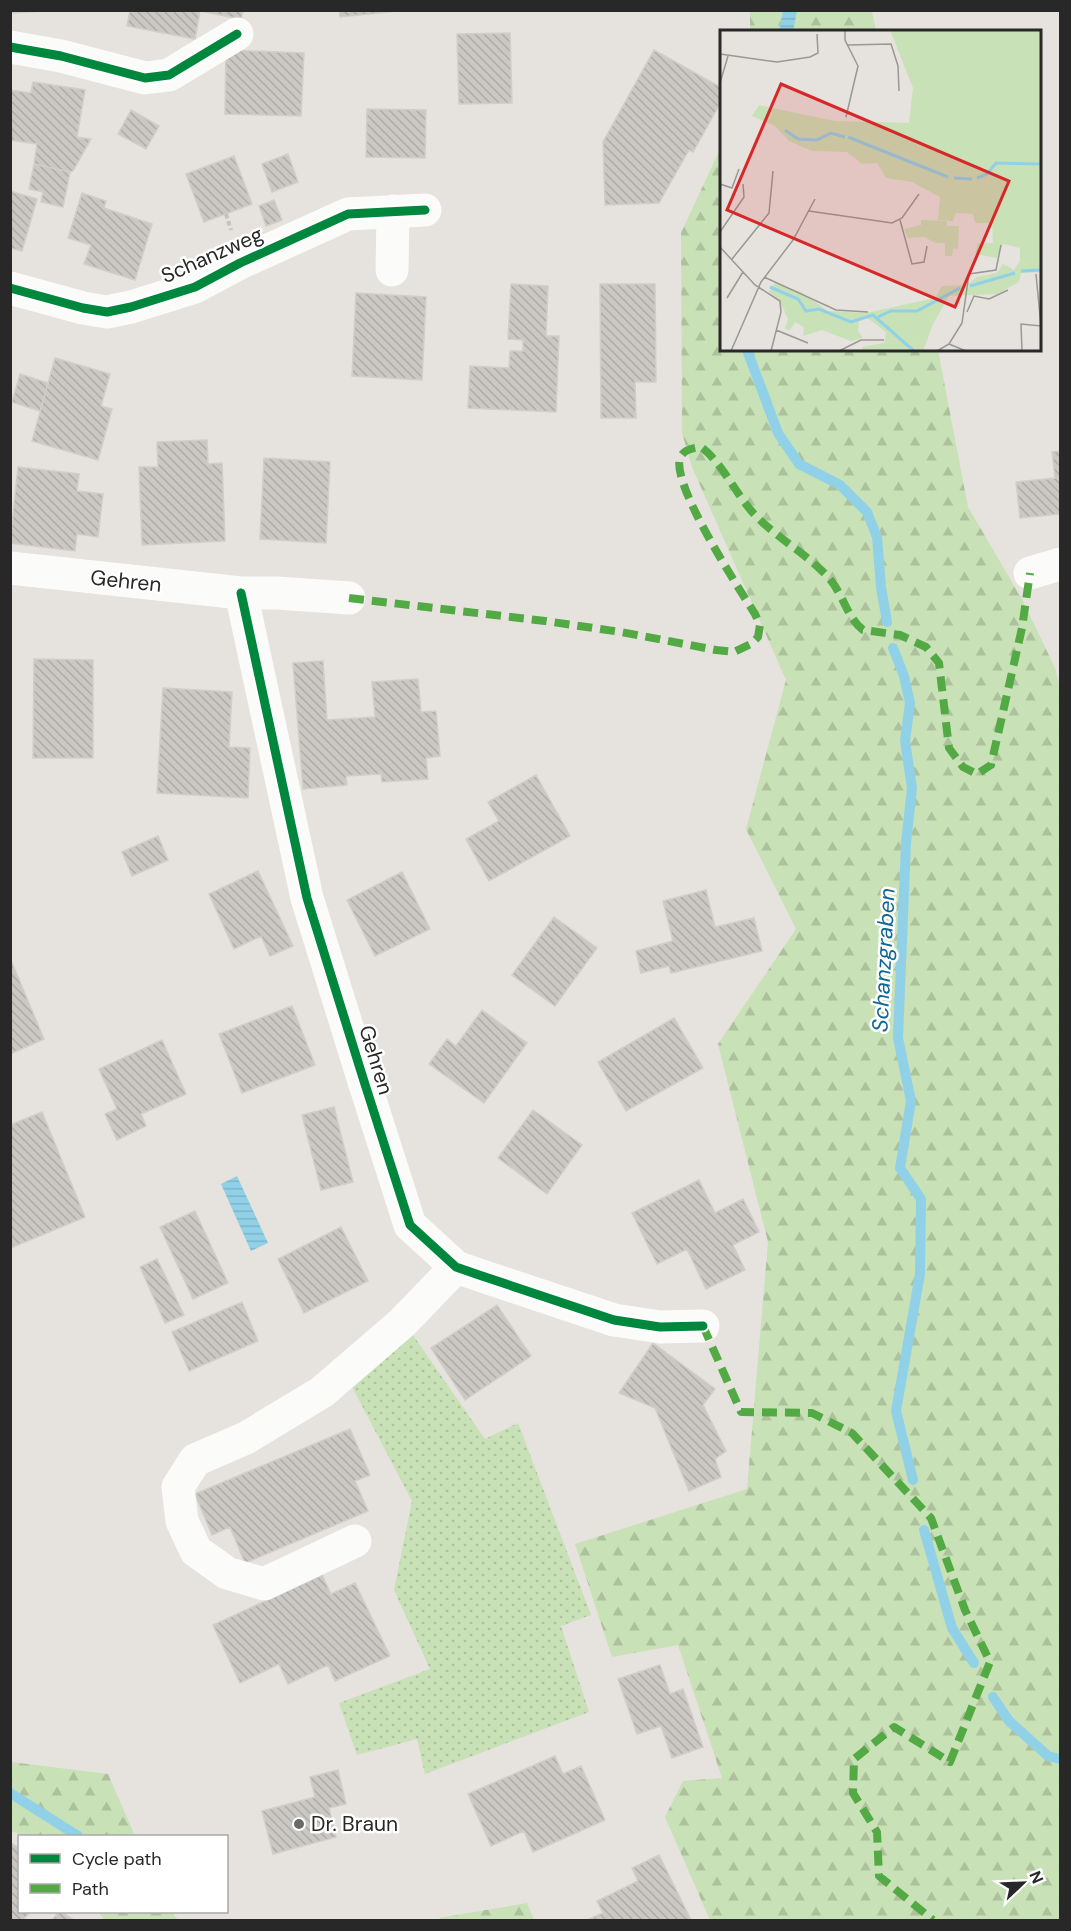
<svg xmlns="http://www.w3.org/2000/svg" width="1071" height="1931" font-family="'DM Sans',sans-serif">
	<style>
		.grass { fill: url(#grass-dots) }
		.forest { fill: url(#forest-firs) }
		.water { fill: url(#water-rules) }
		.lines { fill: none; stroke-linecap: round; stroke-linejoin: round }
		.stream { stroke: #91d1e8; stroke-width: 10 }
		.building { fill: url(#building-back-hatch); stroke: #d1cec9; stroke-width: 1.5 }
		.path { stroke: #c3c2c2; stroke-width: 4; stroke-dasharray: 4.5 3; stroke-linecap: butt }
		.minor { stroke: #fbfbfa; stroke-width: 33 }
		.quiet { stroke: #53aa44; stroke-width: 8; stroke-dasharray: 15 8; stroke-linecap: butt }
		.cycleway-casing { stroke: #fff; stroke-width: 13 }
		.cycleway { stroke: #00873e; stroke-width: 9 }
		.poi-dot { fill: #6a6967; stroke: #fff; stroke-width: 2 }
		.labels { text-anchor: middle; stroke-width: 5; stroke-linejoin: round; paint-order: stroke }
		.street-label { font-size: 21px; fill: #282828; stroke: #fff }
		.poi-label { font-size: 21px; fill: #282828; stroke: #fff; text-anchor: start }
		.water-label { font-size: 22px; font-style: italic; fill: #0f6695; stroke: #fff }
		.inset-river { fill: none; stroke: #91d1e8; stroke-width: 3 }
		.inset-road { fill: none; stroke: #9a9895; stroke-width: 1.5 }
		.view { fill: #d62828; fill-opacity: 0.15; stroke: #d62828; stroke-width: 3 }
		.inset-edge { fill: none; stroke: #282828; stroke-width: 3 }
	</style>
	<defs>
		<pattern id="grass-dots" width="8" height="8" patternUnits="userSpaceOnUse" patternTransform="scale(1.5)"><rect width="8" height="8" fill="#c8e1b6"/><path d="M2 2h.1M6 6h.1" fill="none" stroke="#acc19c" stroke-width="1.8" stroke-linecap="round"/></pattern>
		<pattern id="forest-firs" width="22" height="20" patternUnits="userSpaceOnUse" patternTransform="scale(1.5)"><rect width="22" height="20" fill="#c8e1b6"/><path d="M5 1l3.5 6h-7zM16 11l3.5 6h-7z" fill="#acc19c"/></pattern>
		<pattern id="water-rules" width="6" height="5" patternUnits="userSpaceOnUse" patternTransform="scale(1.5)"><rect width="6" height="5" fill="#91d1e8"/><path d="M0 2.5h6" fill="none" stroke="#7db3c7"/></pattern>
		<pattern id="building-back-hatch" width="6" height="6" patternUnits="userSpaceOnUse" patternTransform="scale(1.5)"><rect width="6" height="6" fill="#cbc8c4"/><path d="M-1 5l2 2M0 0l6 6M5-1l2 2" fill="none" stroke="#aeaca8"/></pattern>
	</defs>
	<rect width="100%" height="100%" fill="#e6e2dd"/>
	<path class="grass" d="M408,1328L485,1439L518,1423L591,1615L561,1626L589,1712L425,1774L417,1739L357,1755L339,1703L430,1669L394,1590L412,1501L350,1383Z"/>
	<path class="forest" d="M750,10L872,11L876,31L750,32Z
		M721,147L722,350H938L968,507L1022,599L1055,668L1060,687V1920H710L665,1817L683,1781L722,1778L678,1645L612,1657L575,1544L747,1489L768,1242L718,1044L796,929L746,829L786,680L692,467L682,433L681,233Z
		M11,1762L108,1774L135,1836H25L11,1831Z
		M527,1903L534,1920H440L439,1918Z
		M99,1912H172L178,1920H104Z"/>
	<path class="water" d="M783,11H797L793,31H779Z
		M237,1176L268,1243L251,1251L221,1184Z"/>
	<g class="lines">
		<path class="stream" d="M747,350L778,433L799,464L840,485L867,512L877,537L881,587L887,622
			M893,648L904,676L910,703L905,741L912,788L906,843L898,1038L911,1101L900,1168L921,1199L920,1274L896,1411L913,1480
			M924,1530L952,1628L974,1663
			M993,1697L1009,1721L1048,1756L1060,1759
			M10,1793L78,1836"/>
	</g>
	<path class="building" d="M12,10H60L12,13Z
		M130,10H243L241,19L200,11L195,39L127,26Z
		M339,10H397V11L340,17Z
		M510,33L512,103L459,104L457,34Z
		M226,50L304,53L301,116L225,114Z
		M654,50L722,88V100L693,152L689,150L659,203L605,205L603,142Z
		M33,82L85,90L77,137L91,139L73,171L70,172L34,164L37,144L10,140V90L31,93Z
		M367,109L426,110L425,158L366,157Z
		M131,110L159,126L146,149L118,134Z
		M288,154L298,182L272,192L262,164Z
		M234,156L252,204L204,222L186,174Z
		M34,164L70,172L63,207L41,202L43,192L29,189Z
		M10,191L37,199L22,251L10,248Z
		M82,193L106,201L104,208L152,224L135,280L84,264L91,245L68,238Z
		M274,200L282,220L266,226L259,206Z
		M511,284L548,286L546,336H559L556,412L468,408L470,366L509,368L510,351H523V340L508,339Z
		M600,284H655L656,382H635L636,418H601Z
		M356,293L426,297L422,380L352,376Z
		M55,358L110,374L101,406L112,409L98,460L32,441Z
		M20,374L48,383L40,411L12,402Z
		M207,440L208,464L222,463L225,541L142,545L139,467H158L157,442Z
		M1060,451V514L1020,518L1016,482L1055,478L1052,452Z
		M264,458L330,462L326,543L260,539Z
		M18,467L79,474L77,491L103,494L98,537L77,534L75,551L10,543Z
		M34,659L93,660V758H33Z
		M323,661L327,720L375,717L372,682L418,679L421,712L436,711L440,756L426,758L428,779L382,782L381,774L346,776L347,785L303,789L293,663Z
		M163,688L232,692L229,747L250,748L248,798L157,793Z
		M536,775L570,836L489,881L466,839L499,821L488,802Z
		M158,836L168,860L132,876L122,852Z
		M258,871L293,946L270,956L261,936L234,949L209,894Z
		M402,872L430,929L375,956L347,900Z
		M706,890L715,927L754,918L762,951L671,973L669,966L641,973L636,951L673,941L663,901Z
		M554,917L597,948L555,1006L512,975Z
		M10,958L44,1039L10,1054Z
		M292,1006L315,1065L242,1093L219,1034Z
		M482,1010L527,1043L484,1103L429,1064L447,1039L456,1046Z
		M674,1018L703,1068L626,1111L598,1062Z
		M162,1040L186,1094L141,1114L146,1126L117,1140L105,1114L117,1109L99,1069Z
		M334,1107L353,1182L321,1190L302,1115Z
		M533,1110L582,1145L547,1194L498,1158Z
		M42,1112L85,1217L13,1247L10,1242V1125Z
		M699,1180L715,1213L743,1199L759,1232L733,1245L745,1270L706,1289L687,1249L657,1264L632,1213Z
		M195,1211L228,1283L193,1299L160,1227Z
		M341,1227L368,1281L304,1313L278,1259Z
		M157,1259L184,1315L165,1323L140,1267Z
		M242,1302L258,1341L189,1371L172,1332Z
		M497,1305L531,1356L465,1400L431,1348Z
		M653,1343L715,1389L703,1405L726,1451L715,1459L721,1477L689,1491L655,1408L619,1393Z
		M350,1429L370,1475L355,1481L368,1511L245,1563L230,1527L212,1535L195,1494Z
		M322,1575L331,1594L355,1583L390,1656L335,1681L328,1665L288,1684L279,1664L240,1683L213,1625Z
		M660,1665L670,1694L683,1689L703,1747L672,1758L661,1726L637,1734L618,1679Z
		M555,1756L563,1774L581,1766L605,1820L533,1852L524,1831L491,1846L468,1794Z
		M338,1770L346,1804L329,1808L336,1837L273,1854L262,1811L315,1797L310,1777Z
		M10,1842L20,1849V1912H30L23,1920H10Z
		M659,1855L691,1920H587L603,1913L597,1901L638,1881L632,1868Z
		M59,1912H61L74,1920H52Z"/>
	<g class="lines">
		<path class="path" d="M226,214L231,230"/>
		<path class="minor" d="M10,47L61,56L145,78L169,75L237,34
			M392,270L393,211
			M10,288L83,308L107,312L131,307L195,287L240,263L348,214L425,210
			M10,568L241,593H277L349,598
			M1030,573L1060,564
			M241,593L307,898L363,1078L410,1225L456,1267L479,1275L614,1320L660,1327L703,1326
			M355,1541L264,1584L227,1573L196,1551L182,1521L178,1487L195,1460L246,1438L322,1392L402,1323L456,1267"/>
		<path class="quiet" d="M349,598L545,621L621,632L716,650L734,652L751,644L758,637L760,625L755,614C740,590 667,479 681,456C685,449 694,448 701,447C722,462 736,495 755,515C777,538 807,554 828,577C843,593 847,618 863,630L900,635L926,647L939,663L949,748L963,767L977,774L991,765L1022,628L1030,573
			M703,1326L741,1412L812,1413L852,1433L931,1518L965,1610L990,1662L950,1762L894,1727L854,1759L853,1793L877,1832L879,1876L933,1920"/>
		<g class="cycleway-casing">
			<path id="cycleway" d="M10,47L61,56L145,78L169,75L237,34
				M10,288L83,308L107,312L131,307L195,287L240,263L348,214L425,210
				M241,593L307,898L363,1078L410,1225L456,1267L479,1275L614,1320L660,1327L703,1326"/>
		</g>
		<use href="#cycleway" class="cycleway"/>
	</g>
	<circle class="poi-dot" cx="299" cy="1824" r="6"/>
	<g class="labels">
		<g class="street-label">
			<text transform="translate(212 255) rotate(-24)" y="7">Schanzweg</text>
			<text transform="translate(126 581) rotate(6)" y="7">Gehren</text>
			<text transform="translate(376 1060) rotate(73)" y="7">Gehren</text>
		</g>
		<g class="poi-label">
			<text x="311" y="1831">Dr. Braun</text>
		</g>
		<g class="water-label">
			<text transform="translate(883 960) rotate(-87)" y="8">Schanzgraben</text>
		</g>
	</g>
	<g transform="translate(720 30)">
		<rect width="321" height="321" fill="#e6e2dd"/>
		<path d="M201,190L227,191V196H239L238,219L233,218L232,226H225V213H215L205,207L188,208L184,199L201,195ZM178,288H206L213,294L203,321H194L195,314L172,291Z" fill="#c8e1b6"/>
		<path d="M170,0H321V242L301,243L299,252L277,264L229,266L213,294L206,288L173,290L195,314L194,321H143L142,317L164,313L165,308L166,302L149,289H139L138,301L143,308L131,311L102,300L83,306L84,297L75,292L70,300L65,299L68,289L60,271L49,262L55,253L81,262L108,281L146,283L215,268L222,256L247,255L257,247L277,243L283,234L294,240L300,231V218L283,214L277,228L255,224L258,213H273L272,193H255L253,184L236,183L233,191L218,190L220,167L192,152L166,148L157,133L142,134L127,122L92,121L69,111L55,96L32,86L39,75L115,91L189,93L193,58Z" fill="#c8e1b6"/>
		<path class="inset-river" d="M65,100L78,109L97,110L111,103L125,107M128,107L228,147M234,148L252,149M257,148L267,144L276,133L321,134M301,241L321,240M250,256L295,243M50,257L78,269L86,281L99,279L131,292L153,285L194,321M158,287L171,281H197L240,258"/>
		<path class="inset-road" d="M125,0V10L138,36L126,87M128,15L171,14L178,36L179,61M0,24L57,32L90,27L98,23L97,4M0,53L8,26M0,154L12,158L19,139M89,181L172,193L182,188L199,164M180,190L192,234L204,232L207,216M0,202L24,167L23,154M0,217L35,255L60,271L61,282L51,321M12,229L49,183L53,141M44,247L116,280L148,282M7,268L23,242M247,282L254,266L269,269L288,260M56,300L88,313M229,314L246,321M11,321L41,252L73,210L95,169M119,321L141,310H164M217,321L229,314L242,293L249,244L276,240L281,215M302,321L301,294L321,296L316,244"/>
		<path class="view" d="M61,54L289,151L235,277L7,180Z"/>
		<rect width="321" height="321" class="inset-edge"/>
	</g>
	<rect width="1071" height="1931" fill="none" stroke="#282828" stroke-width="24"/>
	<rect x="18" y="1835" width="210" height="78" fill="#ffffff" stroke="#a9a9a9" stroke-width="1.5"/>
	<rect x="30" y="1854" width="30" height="9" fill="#00873e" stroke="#a9a9a9" stroke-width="1.5"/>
	<text x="72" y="1865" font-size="18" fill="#282828">Cycle path</text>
	<rect x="30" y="1884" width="30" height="9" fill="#53aa44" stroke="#a9a9a9" stroke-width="1.5"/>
	<text x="72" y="1895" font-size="18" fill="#282828">Path</text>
	<g transform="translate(1023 1883) rotate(67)" stroke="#ffffff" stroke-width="4.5" paint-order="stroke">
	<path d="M0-4.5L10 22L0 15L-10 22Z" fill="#282828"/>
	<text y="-9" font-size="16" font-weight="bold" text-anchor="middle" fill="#282828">N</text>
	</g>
</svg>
